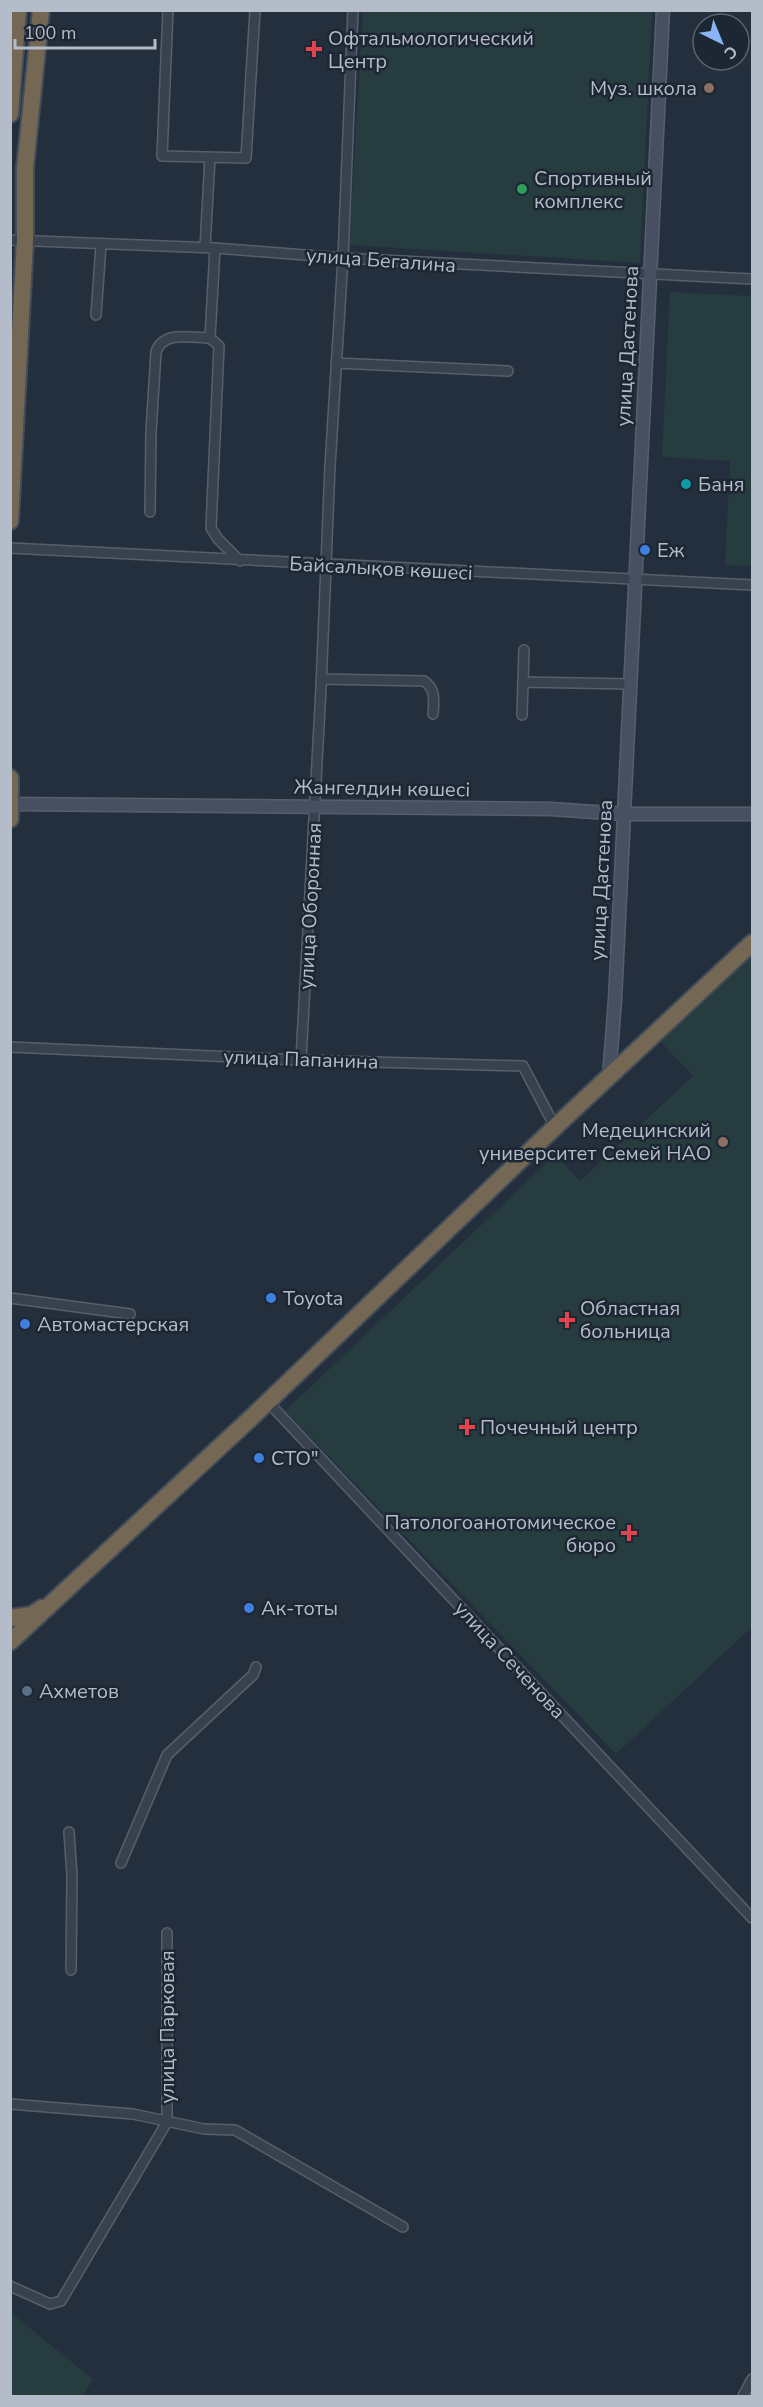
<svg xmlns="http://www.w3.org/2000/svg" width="763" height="2407" font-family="'Nunito Sans',sans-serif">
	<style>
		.green { fill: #263c3f }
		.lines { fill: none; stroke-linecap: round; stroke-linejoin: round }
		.street-casing { stroke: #565f6c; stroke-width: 12 }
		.secondary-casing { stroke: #565f6c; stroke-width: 15 }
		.highway-casing { stroke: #434c59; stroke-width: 20 }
		.street { stroke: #38414e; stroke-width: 9 }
		.secondary { stroke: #465061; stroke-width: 12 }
		.highway { stroke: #746855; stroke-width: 16 }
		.health-dot { fill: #e0444e; stroke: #1d2633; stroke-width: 2 }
		.education-dot { fill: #8d6e63; stroke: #1d2633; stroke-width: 2 }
		.leisure-dot { fill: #2e9e5b; stroke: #1d2633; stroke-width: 2 }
		.culture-dot { fill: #0f9aa8; stroke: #1d2633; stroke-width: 2 }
		.shop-dot { fill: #3f7fe0; stroke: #1d2633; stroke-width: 2 }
		.service-dot { fill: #5c6f8a; stroke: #1d2633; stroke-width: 2 }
		.labels { text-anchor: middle; stroke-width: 5; stroke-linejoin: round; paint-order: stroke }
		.poi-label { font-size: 20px; fill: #b4bcc9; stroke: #1d2633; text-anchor: start }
		.street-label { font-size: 20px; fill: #b4bcc9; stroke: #1d2633 }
	</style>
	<rect width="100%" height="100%" fill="#242f3e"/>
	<path class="green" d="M363,11H652L640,263L349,245Z
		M670,292L752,296V566L725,565L730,461L662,457Z
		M752,949V1627L616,1754L285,1411L555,1155L580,1181L693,1076L656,1037Z
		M10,2312L93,2379L83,2396H11Z"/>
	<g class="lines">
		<g class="street-casing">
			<path id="street" d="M168,10L162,156L246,158L255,10
				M10,240L215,248L343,258L752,279
				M205,248L210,157
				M215,248L210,338L219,346L211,528L218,539L240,561
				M96,315L101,245
				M336,363L508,371
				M150,512L151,432L156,352C163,330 191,338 210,338
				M10,548L752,585
				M321,679L424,681C436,689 434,700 433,714
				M523,682L524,650
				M522,715L523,682L630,684
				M10,1047L301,1060L523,1066L555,1127
				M301,1060L321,688L330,466L343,258L353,10
				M10,1298L130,1314
				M268,1402L752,1918
				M69,1832L72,1876L71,1970
				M121,1863L167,1755L253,1675L256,1667
				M10,2104L133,2114L204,2129L235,2130L403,2227
				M10,2286L50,2304L61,2301L167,2122V1933
				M743,2396L752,2379"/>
		</g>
		<g class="secondary-casing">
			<path id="secondary" d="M10,804L551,809L624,814H752
				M609,1077L615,1000L663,10"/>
		</g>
		<g class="highway-casing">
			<path id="highway" d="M10,114L18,10
				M10,521L25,240V168L41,10
				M10,778V819
				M10,1618L32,1615L42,1608
				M10,1642L253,1416L555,1127L752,943"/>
		</g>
		<use href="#street" class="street"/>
		<use href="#secondary" class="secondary"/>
		<use href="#highway" class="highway"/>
	</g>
	<g class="health-dot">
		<path d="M311 40h6v6h6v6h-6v6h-6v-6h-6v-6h6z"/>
		<path d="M564 1311h6v6h6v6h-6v6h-6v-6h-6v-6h6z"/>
		<path d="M464 1418h6v6h6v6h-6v6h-6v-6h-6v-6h6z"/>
		<path d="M626 1524h6v6h6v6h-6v6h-6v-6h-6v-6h6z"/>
	</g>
	<g class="education-dot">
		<circle cx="709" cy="88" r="6"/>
		<circle cx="723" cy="1142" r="6"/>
	</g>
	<circle class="leisure-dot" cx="522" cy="189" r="6"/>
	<circle class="culture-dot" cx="686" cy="484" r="6"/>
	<g class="shop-dot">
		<circle cx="645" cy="550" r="6"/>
		<circle cx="271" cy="1298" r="6"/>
		<circle cx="25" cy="1324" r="6"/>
		<circle cx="259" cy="1458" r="6"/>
		<circle cx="249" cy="1608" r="6"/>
	</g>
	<circle class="service-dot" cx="27" cy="1691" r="6"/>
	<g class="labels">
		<g class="poi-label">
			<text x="328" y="45">Офтальмологический<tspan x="328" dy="23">Центр</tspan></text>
			<text x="697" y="95" text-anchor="end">Муз. школа</text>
			<text x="534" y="185">Спортивный<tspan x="534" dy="23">комплекс</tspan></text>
			<text x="698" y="491">Баня</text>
			<text x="657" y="557">Еж</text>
			<text x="711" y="1137" text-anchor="end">Медецинский<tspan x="711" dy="23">университет Семей НАО</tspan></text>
			<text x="283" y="1305">Toyota</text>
			<text x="580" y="1315">Областная<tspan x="580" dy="23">больница</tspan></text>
			<text x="37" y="1331">Автомастерская</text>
			<text x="480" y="1434">Почечный центр</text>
			<text x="271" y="1465">СТО"</text>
			<text x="616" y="1529" text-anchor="end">Патологоанотомическое<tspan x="616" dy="23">бюро</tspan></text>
			<text x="261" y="1615">Ак-тоты</text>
			<text x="39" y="1698">Ахметов</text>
		</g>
		<g class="street-label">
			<text transform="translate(381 260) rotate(4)" y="7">улица Бегалина</text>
			<text transform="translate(627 346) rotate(-87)" y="7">улица Дастенова</text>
			<text transform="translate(381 568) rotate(3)" y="7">Байсалықов көшесі</text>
			<text transform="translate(382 788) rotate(1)" y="7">Жангелдин көшесі</text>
			<text transform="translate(601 880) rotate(-87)" y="7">улица Дастенова</text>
			<text transform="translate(310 906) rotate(-87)" y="7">улица Оборонная</text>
			<text transform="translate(301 1059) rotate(2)" y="7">улица Папанина</text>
			<text transform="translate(510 1660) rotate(47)" y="7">улица Сеченова</text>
			<text transform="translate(167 2027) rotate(-90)" y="7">улица Парковая</text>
		</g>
	</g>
	<rect width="763" height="2407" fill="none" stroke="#b4bcc9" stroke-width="24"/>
	<g transform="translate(721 42) rotate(137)"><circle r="28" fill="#1d2633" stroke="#59626f" stroke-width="1.5"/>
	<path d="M0-4.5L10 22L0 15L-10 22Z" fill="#8ab4f8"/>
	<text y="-9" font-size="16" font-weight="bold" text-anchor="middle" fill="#b4bcc9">С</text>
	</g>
	<path d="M15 39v9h140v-9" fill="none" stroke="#b4bcc9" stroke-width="3"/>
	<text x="24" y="39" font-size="18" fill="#b4bcc9" stroke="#1d2633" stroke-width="4.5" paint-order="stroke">100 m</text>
</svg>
